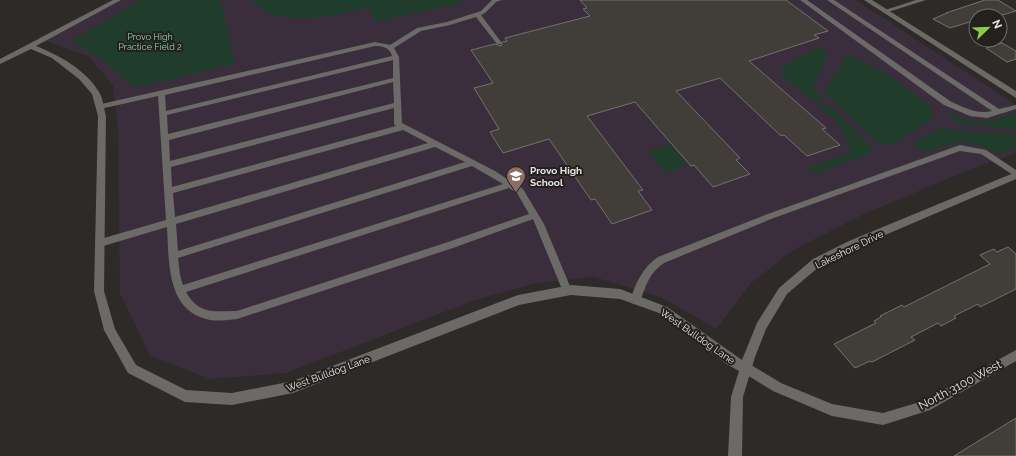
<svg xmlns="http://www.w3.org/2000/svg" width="1016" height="456" font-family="Raleway,sans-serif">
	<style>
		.education { fill: #3a2e3c }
		.green { fill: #203d2c }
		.building { fill: #413e3a; stroke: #75716d }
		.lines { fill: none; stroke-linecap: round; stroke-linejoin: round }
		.service { fill: #6b6a67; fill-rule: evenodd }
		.minor { fill: #6b6a67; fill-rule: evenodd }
		.tertiary { fill: #6b6a67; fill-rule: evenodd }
		.labels { text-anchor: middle; stroke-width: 4; stroke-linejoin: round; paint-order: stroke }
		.far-park-label { font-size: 9px; fill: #8dd2a7; stroke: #24201d }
		.poi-label { font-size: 10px; font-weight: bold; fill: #e6e3e1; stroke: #24201d; text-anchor: start }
		.street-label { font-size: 10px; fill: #e6e3e1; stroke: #24201d }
		.near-street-label { font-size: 12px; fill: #e6e3e1; stroke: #24201d }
	</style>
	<rect width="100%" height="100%" fill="#2e2a27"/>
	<path class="education" d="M112,0H856L1016,105V153L966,171L862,215L795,249L751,283L716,329L661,297L594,277L538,283L475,300L286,373L211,379L150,356L120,293L118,127L113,85L88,56L38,38Z"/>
	<path class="green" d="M140,0H221L235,64L134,88L105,62L71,41Z
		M252,0H460L462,3L376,22L368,8C334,15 278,31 252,0Z
		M819,47L828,53L814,87L816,91L824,99L823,101H813L787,80L782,74L783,66Z
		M847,56H852L888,74L931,106L933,119L893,144H883L874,140L826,94L824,90Z
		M816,104H823L832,107L871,147L869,154L817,173L803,170L851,152L837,122Z
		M949,112C979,126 986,123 1016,113V130L959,123L948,115Z
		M940,128L1016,135V148L998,154C967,136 958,141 925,153L915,146V142Z
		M670,144L688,165L666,173L648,151Z"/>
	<path class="building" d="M580,0H786L828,31L814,35L819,38L749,61L826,128L822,129L840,145L807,156L784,135L781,136L720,78L676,91L740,158L736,160L750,174L713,187L694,165L691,166L635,102L587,116L643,190L638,191L652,210L612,224L595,199L591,200L549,139L503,153L490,132L499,129L474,88L493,83L471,50L495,44L501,46L502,42L507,41L505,38L590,16L583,9L587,8Z
		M985,0H998L1016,11L999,16L993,15L976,16V20L950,28L933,19L947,13H946Z
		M1002,43L1016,51V59L1007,62L986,48Z
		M1008,247L1016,254V289L980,307L978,304L954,316L956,318L941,326L938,323L911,337L915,340L872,362L870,361L855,368L834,344L876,323L874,321L881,317L880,316L902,305L904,307L990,264L980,255L994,249L997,252Z
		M1016,418V456H954Z"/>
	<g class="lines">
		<path class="service" d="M492,0H502L496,2L485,13L481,15L501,42V44H497L476,17L450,25L421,31L394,48L399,57L402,123L495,171L523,189L544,224L572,291L570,294L567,295L564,294L533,219L453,248L237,319C227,320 216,322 206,319C166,309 169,259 167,227L100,247L97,246L95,243L97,240L166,220L158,96L100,109L96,107L97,105L375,42L390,45L417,28L447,22L481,11ZM375,46C383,46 390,48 392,56L166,111L165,95ZM393,60V78L168,134L167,115ZM393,82L394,103L170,161L169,140ZM394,108V124L396,126L172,187L171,167ZM403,130L428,143L175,217L173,193ZM435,147L465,162L178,251L176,224ZM472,166L503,184L183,285L180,275L178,258ZM509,188L517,193L529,214L448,242L237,311C214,311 199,315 186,292Z
			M800,0H807L950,101C963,107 977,115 992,111L827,0H834L999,109L1016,105V109L987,118L970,116L944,105Z
			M960,145L986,150L1016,170V177L981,154L960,151L771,219L664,263C647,275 647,286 639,303L635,304L631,303L630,300C636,283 642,268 658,257L765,215Z"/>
		<path class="minor" d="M916,0H926L885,13L882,11Z
			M1016,350V361L930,410L883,425L832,416L773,391L742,372L740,368L742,364L746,362L781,383L832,404L883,413L923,401Z"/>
		<path class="tertiary" d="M113,0H121L36,46C59,55 86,70 99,92C103,98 104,109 106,116L104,291L115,329L136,365L186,390L232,393L293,381L518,295L571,285L620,289L667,307L742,360L757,323L779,288L813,259L849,241L1016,172V179L857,247L821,265L787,294L766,329L755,357L743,397L742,456H728L731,397L739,371L728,365L659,313L620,299L571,295L519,305L293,393L232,405L185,402L128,373L104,330L94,291L98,116L92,94L79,79L52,58L31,49L0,64V59Z
			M864,0H872L1016,91V98Z"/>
	</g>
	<defs>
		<g id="school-pin" transform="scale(1)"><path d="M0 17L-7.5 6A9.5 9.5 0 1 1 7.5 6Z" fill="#8d6e63" stroke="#24201d"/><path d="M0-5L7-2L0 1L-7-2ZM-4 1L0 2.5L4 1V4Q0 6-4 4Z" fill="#fff"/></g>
	</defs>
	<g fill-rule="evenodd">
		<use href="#school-pin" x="516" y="176"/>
	</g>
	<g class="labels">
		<g class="far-park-label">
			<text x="150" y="40">Provo High<tspan x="150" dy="10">Practice Field 2</tspan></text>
		</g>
		<g class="poi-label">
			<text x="530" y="174">Provo High<tspan x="530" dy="12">School</tspan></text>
		</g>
		<g class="street-label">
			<text transform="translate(849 249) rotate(-26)" y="4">Lakeshore Drive</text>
			<text transform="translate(698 336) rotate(35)" y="4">West Bulldog Lane</text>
			<text transform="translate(328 373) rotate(-20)" y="4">West Bulldog Lane</text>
		</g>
		<g class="near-street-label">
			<text transform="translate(960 385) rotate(-28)" y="4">North 3100 West</text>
		</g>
	</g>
	<g transform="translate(988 28) rotate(67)"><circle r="19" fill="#24201d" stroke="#726e6b"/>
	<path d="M0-3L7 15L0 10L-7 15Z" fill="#8ace47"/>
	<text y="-6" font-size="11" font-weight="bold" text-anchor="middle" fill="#e6e3e1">N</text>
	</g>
</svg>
